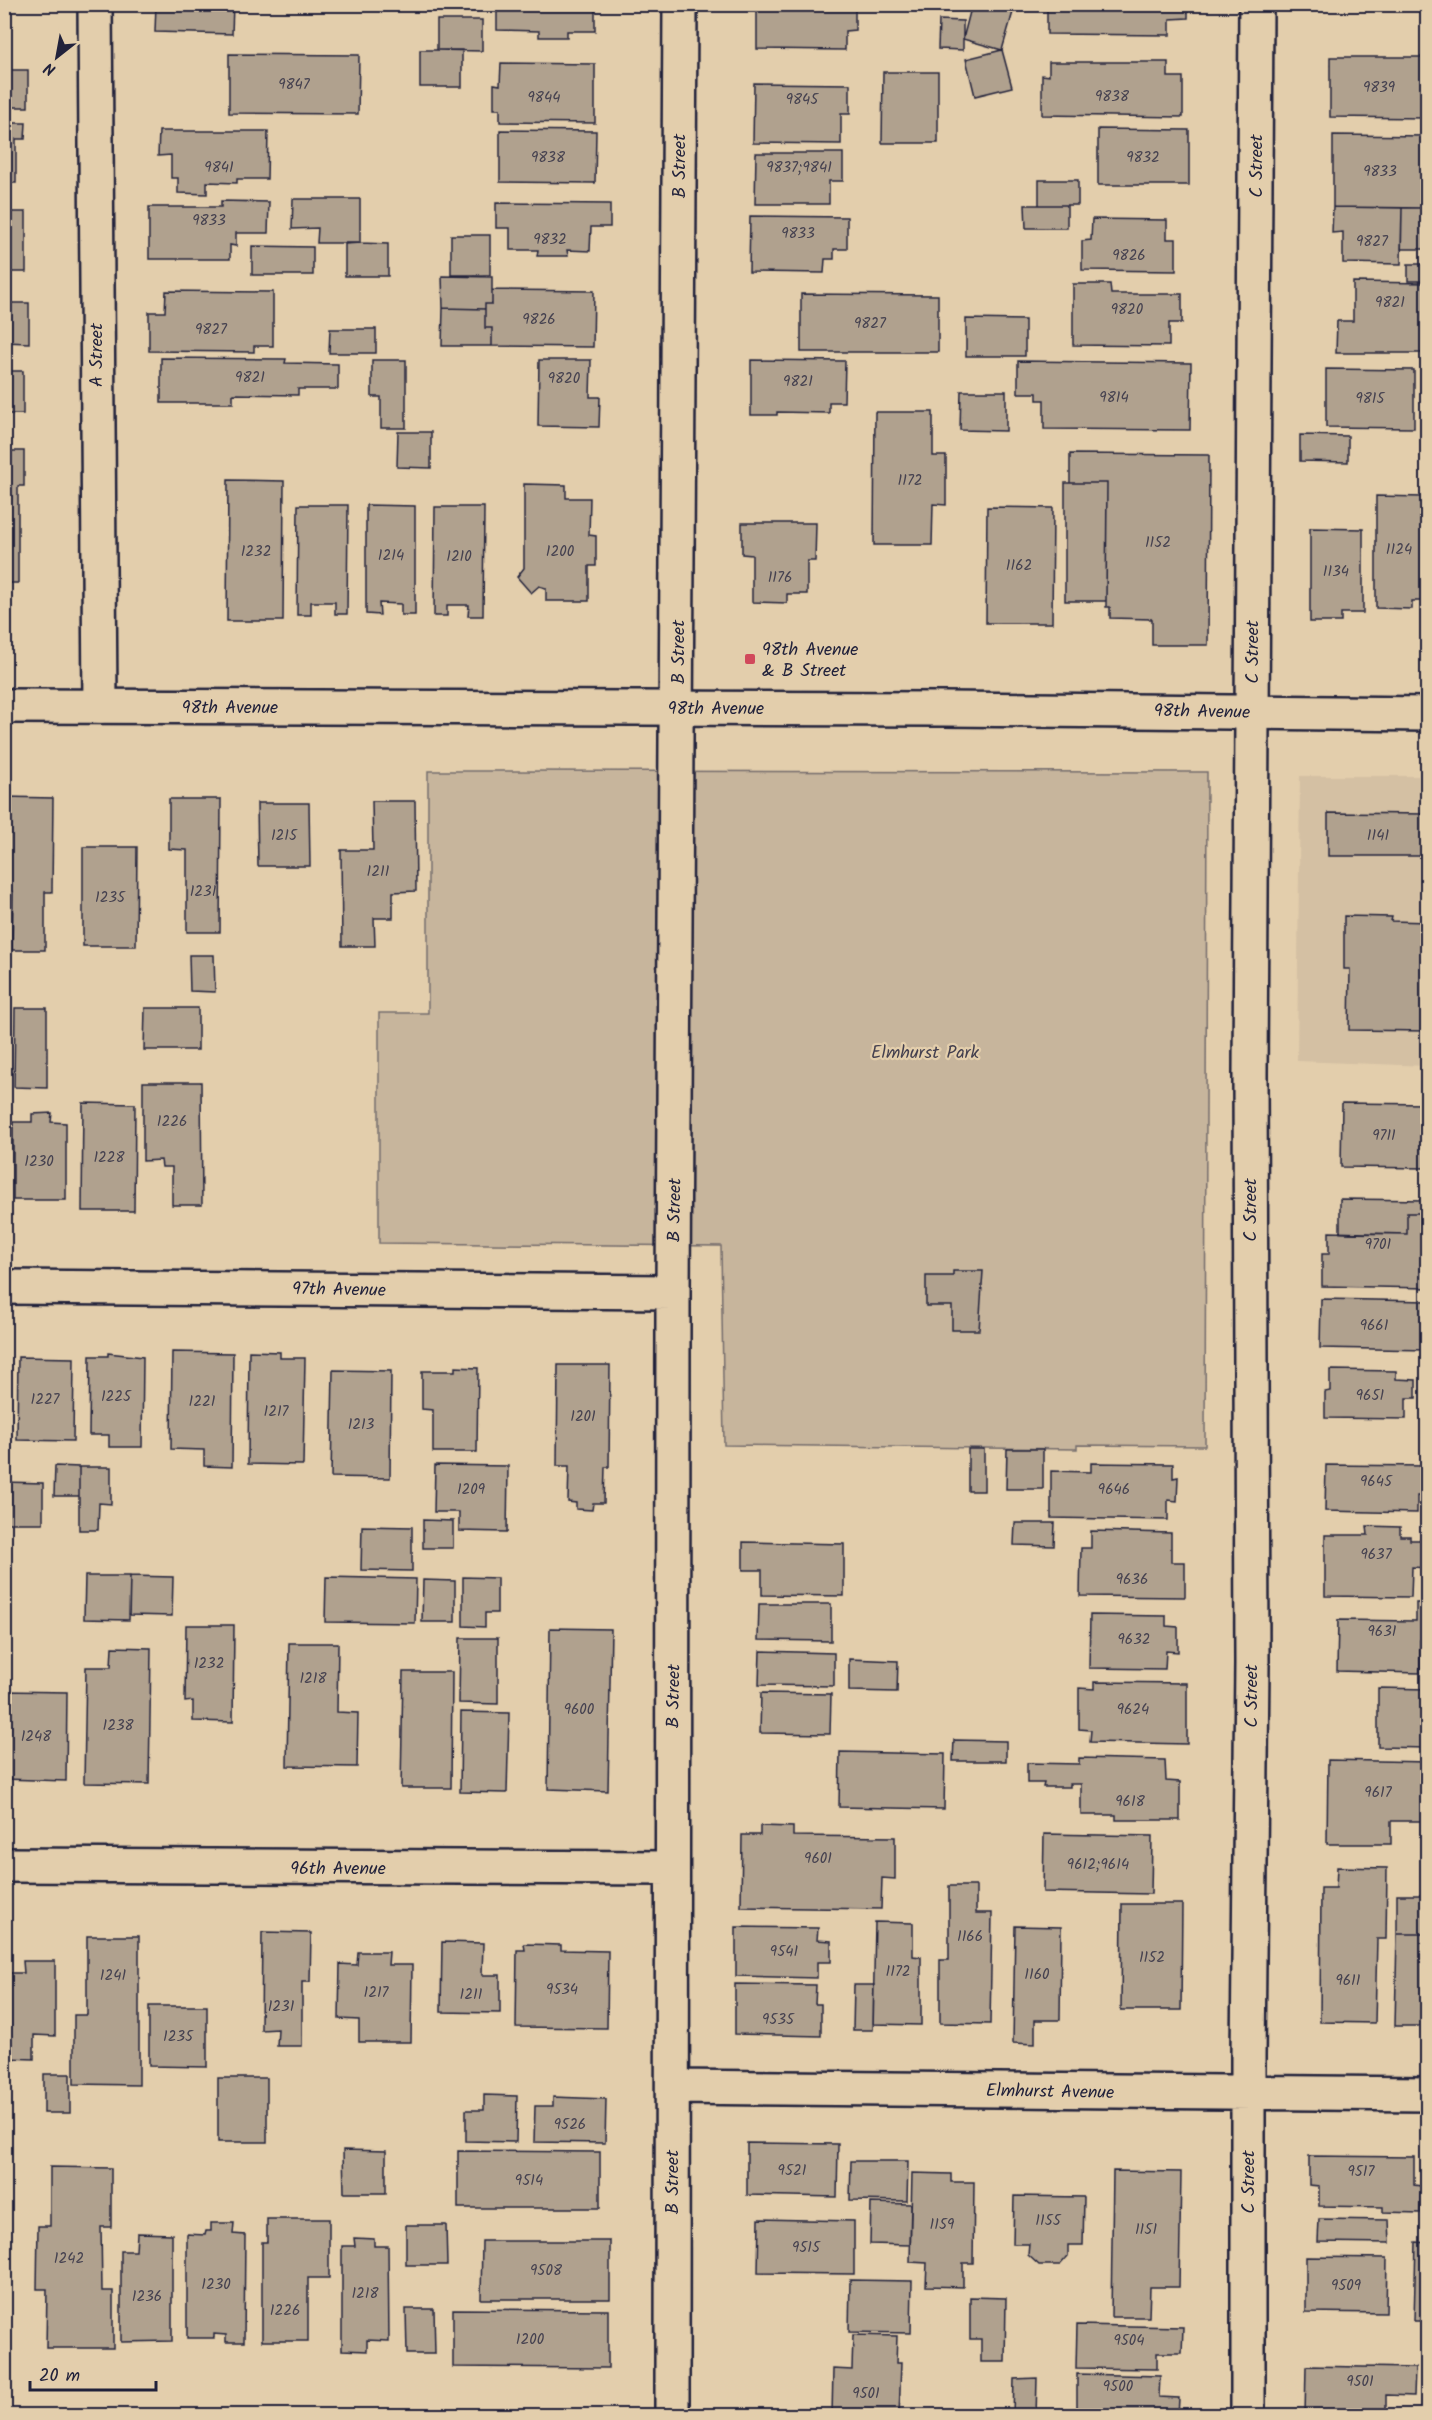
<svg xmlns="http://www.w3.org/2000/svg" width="1432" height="2420" font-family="Kalam,sans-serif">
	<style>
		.built { fill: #d4c0a3 }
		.green { fill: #c7b59c; stroke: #746c6c; stroke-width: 1.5 }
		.building { fill: #b0a18e; stroke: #22223b; stroke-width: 1.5 }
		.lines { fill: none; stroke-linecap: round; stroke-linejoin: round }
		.minor-casing { stroke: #22223b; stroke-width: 38 }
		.primary-casing { stroke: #22223b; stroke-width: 38 }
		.minor { stroke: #e3ceac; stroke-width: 33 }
		.primary { stroke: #e3ceac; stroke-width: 33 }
		.poi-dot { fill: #d1495b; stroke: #e3ceac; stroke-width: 2 }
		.labels { text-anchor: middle; stroke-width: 4.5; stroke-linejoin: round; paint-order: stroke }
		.number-label { font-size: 15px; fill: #464250 }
		.street-label { font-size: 18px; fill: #22223b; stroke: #e3ceac }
		.poi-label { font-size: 18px; fill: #22223b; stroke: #e3ceac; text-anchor: start }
		.park-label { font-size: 18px; fill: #433f4e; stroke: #e3ceac }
	</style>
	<rect width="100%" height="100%" fill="#e3ceac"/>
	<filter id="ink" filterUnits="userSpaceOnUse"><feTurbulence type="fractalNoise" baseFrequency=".0167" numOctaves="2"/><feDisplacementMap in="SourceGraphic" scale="12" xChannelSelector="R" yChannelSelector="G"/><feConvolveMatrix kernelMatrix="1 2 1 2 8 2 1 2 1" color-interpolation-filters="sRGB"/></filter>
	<g filter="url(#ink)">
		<path class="built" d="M1300,776H1427V1066L1297,1061Z"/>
		<path class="green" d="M428,771L1207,772L1205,1446L1077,1445V1449L724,1445L721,1246L379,1243V1013H428Z"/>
		<path class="building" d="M156,4H233L232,34L155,32Z
			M497,4H595V31H567V37H539V31L497,30Z
			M757,4H845V7H855V30L845,31V50L757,49Z
			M972,4H985L1013,12L1002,50L963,39Z
			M1043,4H1188V18L1170,19V35L1047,34V10H1043Z
			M437,20H482V51L437,50Z
			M939,20L963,21V50L938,49Z
			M420,50H462V87H420Z
			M1002,50L1012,87L975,96L966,59Z
			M229,54L359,55L358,114L229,113Z
			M1330,57H1428V118L1330,117Z
			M1049,62H1168V77H1183V117L1042,115V75L1049,76Z
			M501,63L595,64V123L500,122V109H494V84L500,85Z
			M4,70H28V107H7V118Z
			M883,72H938V143H882Z
			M754,83L850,84V114H841V144L753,143Z
			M4,123H26L25,139H16V183H4Z
			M1098,129L1189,130V185H1098Z
			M500,130L596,131L595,183L500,182Z
			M159,131H268L267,179H237V183L207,182V194L178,193V178H171V155L158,156Z
			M1333,135L1428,136V208L1333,207Z
			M756,153H843V181H829V204H755Z
			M1039,180H1078V205H1039Z
			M293,199H360V243H317L318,228L292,229Z
			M221,201L269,202L268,233H236V246L230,245V259H149V207H221Z
			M496,203L610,204V227H591L590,251L567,250L568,256H537L538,250H510V228H496Z
			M1025,205H1067V228H1026Z
			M1333,207L1402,208L1401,264L1343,263V232L1332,233Z
			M1402,208H1428V249H1401Z
			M4,212H26V272H4Z
			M750,216L847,217V249H834V259H825L824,273L749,272Z
			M1092,219L1167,220V239H1176V271L1082,270V241L1091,240Z
			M451,235H490V275H451Z
			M360,243L388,244V276H345V244Z
			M252,246L313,247V275H252Z
			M1408,264H1428V281H1408Z
			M442,276L492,277V304H485V309L443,308Z
			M1353,282L1428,283V353H1336L1337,321H1353Z
			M1073,284H1110L1111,294H1182V323H1169V346L1073,345Z
			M492,290L594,291L593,347L492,346V328H485V304H492Z
			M166,291L273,292V346H254V352L149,351V312H165Z
			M801,294L938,295V352H801Z
			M4,303H29V343L4,342Z
			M443,308L485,309V328H492V346H442Z
			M966,319L1025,320V356H966Z
			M330,329H376V353H329Z
			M161,358L286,359L285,363L338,364V389H298V395L233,394V403H161Z
			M372,360H406V428H381V397H372Z
			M539,360H591L590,397H600L599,427L538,426Z
			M751,360L845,361L844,402H829V413L777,412V415H751Z
			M1018,361L1191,363L1190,430L1044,429V400H1037V393H1018Z
			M1326,369L1414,370V428L1326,427Z
			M4,371H23V414H4Z
			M961,391H1006V431L960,430Z
			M875,412H933V456H946V505L933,504L932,545H874Z
			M398,432H431V468L397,467Z
			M1300,435L1348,436V462L1300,461Z
			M4,451H24V486H18V583H4Z
			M1070,454L1209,455L1208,645H1152V619L1110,618V607H1106L1107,483H1070Z
			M228,480L284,481L283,621H227Z
			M1065,483H1107L1106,601H1065Z
			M524,484L566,485V498H590L589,535L596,536V566H589V601H546V588L539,586L531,593L517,577L524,568Z
			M1376,496L1423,497L1422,601H1412V609L1376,608Z
			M298,505H348L347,614H335V602H311V615H297Z
			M366,505L415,506V615H401V604L379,603L380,615L366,614Z
			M435,507H484L483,616H468L469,605H447V616H434Z
			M987,507L1053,508L1052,623H986Z
			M742,523H816L815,561H807V594H787V603L752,602V555L742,554Z
			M1310,528L1363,529V613H1341V622H1310Z
			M4,797L53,798L52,892H45V950H12L13,892H4Z
			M169,799H221L220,932H187V850L169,849Z
			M372,801H415L416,891L393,892V918H374L375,946H342L341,850H373Z
			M257,803H309L310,866H258Z
			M1328,813L1428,814V856H1328Z
			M83,847H137L136,946H83Z
			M1344,916L1392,917L1391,921L1428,922V1031L1349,1030L1350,969H1344Z
			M189,955H214L215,992L190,991Z
			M15,1008H47V1088L14,1087Z
			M145,1008H198V1050H144Z
			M143,1082H201L202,1205H172V1167H162L161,1160L143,1161Z
			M83,1103L135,1104L134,1211H82Z
			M1342,1103L1428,1104V1168L1341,1167Z
			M52,1113L51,1122L66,1123V1200H13V1122H32V1114Z
			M1340,1199L1428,1200V1213H1407V1234L1340,1233Z
			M1407,1213H1428V1288L1322,1286V1254H1329V1232L1407,1234Z
			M953,1271H983L979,1330H952V1306H926V1276H953Z
			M1321,1299L1428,1301V1350L1320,1348Z
			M249,1351L280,1352V1358H305L303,1465L248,1464Z
			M172,1352L233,1353L232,1467L204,1466V1450L171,1449Z
			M108,1353L143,1357L142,1447H109V1435H89L90,1356H108Z
			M18,1357L74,1358L73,1441L17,1440Z
			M558,1365H610L609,1467H605L604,1503H593L592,1510L576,1509V1503L568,1502L569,1466H557Z
			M455,1367L478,1368L477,1452H433V1410L422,1409V1371H455Z
			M333,1370L391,1371L390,1478L331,1477Z
			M1330,1370L1396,1371V1379L1416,1380V1398H1406V1419L1325,1418V1392L1330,1391Z
			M968,1449H984V1491H968Z
			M1007,1449H1043V1489H1006Z
			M1091,1463L1173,1464V1478L1178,1477L1177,1501L1168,1500V1520L1051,1518V1471L1091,1472Z
			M435,1465L508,1466L507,1532L459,1531V1512H434Z
			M1326,1465L1428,1466V1496H1417V1513L1325,1511Z
			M55,1466L79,1467V1496H54Z
			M79,1467H111V1504L99,1503L98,1530H79Z
			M4,1482L43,1483V1523H4Z
			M423,1520L453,1521V1548H423Z
			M1015,1523H1055L1054,1546L1014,1545Z
			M362,1526L412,1527V1571L361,1570Z
			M1367,1526L1400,1527V1536H1410V1540H1428V1568L1412,1567L1411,1597L1325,1596V1535H1368Z
			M1091,1531L1171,1533V1562H1185V1597L1080,1596L1081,1548H1091Z
			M743,1542L844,1544V1596L762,1595V1570H743Z
			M85,1576H130L129,1620L84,1619Z
			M130,1576L173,1577L172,1616L129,1615Z
			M326,1577L416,1579L415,1623L325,1622Z
			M463,1577L497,1578V1613H485V1627L463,1626Z
			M423,1580L455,1581V1622H422Z
			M1416,1603H1428V1640H1420V1673L1337,1671L1338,1620L1416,1621Z
			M759,1604H831V1641L758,1640Z
			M1090,1615L1166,1616V1626L1178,1627V1652L1166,1651L1165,1669L1089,1668Z
			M186,1625H234L233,1722L193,1721V1701L185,1702Z
			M550,1628L611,1629L608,1791L548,1789Z
			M460,1638H498V1704L459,1703Z
			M289,1643H338L337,1712L358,1713L357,1767L287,1766Z
			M112,1647L151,1648L149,1784L84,1783L86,1667H111Z
			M760,1651L834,1653V1686L759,1685Z
			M849,1659L898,1661L897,1692L849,1691Z
			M403,1672H452L451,1788H401Z
			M1094,1682L1187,1683V1744L1090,1742L1091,1730L1079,1729V1688L1094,1689Z
			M1378,1688L1428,1689V1748L1378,1747Z
			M4,1691L67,1692L66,1781L4,1779Z
			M761,1693L831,1694L830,1734L760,1733Z
			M461,1712L509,1713L507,1793L460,1792Z
			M954,1740L1006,1741V1761H953Z
			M840,1752L945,1754L944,1809L839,1807Z
			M1079,1758L1165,1760L1166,1781L1180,1782V1820H1116V1815H1081V1784H1070V1787H1043L1044,1783H1027V1763L1079,1764Z
			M1328,1760L1428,1762V1821H1391V1844H1327Z
			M760,1826L793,1827V1836L895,1837V1879L882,1878L881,1909L741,1907L742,1835H760Z
			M1044,1834L1152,1836L1151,1894L1043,1892Z
			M1337,1867L1387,1868L1386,1939H1377L1375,2023L1320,2022L1321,1888H1336Z
			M949,1886H976V1913H992L990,2024L940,2023V1960H949Z
			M1397,1895H1428V1934H1397Z
			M1122,1904H1182L1181,2010H1121Z
			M875,1922L913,1923V1956L921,1957V2025L873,2024Z
			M1015,1926L1061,1927L1060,2020H1035V2044L1013,2043Z
			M736,1927L818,1928L817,1940L831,1941V1962H817V1978L736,1976Z
			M262,1932L311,1933L310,1982H302V2046H277L278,2029L261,2030Z
			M1397,1934H1428V2026H1395Z
			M87,1936H139V2085L74,2084V2015H87Z
			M442,1942L483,1943L482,1975H500V2013L441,2012Z
			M524,1944L561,1945V1950L608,1951L607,2028L516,2027L517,1950H525Z
			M358,1952H389L388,1965H412L411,2042H359V2020L339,2019L340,1964L357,1965Z
			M23,1961H55V2036L34,2035V2059L5,2058L6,1973H24Z
			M735,1984L816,1985L815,2004H821V2036L735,2034Z
			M854,1985H874L873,2030H853Z
			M149,2006H207V2067L149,2066Z
			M44,2074H70V2113H44Z
			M218,2078H267V2142H218Z
			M484,2095L517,2096L516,2142L466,2141V2110H484Z
			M553,2097L606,2099L605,2143L534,2142L535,2106H553Z
			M747,2143L838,2144L837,2197L747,2195Z
			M343,2150L386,2151V2193H344Z
			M458,2151L600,2152V2208H458Z
			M1309,2156L1414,2157V2185L1421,2186L1420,2213L1383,2212V2207L1319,2206V2186L1309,2185Z
			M851,2161H908L907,2201L850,2200Z
			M50,2167L111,2168V2227H101L102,2291H113V2348H46L47,2289H37L38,2226H50Z
			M1113,2171L1181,2172L1179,2287H1150L1149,2317H1111Z
			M912,2173L951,2174V2182H974L973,2263H963V2287L926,2286L927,2263L910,2262Z
			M1014,2196L1084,2197L1083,2245H1068V2256L1060,2265H1039L1028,2255L1029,2244H1013Z
			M871,2203L911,2204L910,2245L870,2244Z
			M267,2219H329V2278H308V2341H262V2242H267Z
			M759,2219L854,2221V2274L758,2273Z
			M1319,2219L1389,2220L1390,2243L1318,2242Z
			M211,2223H234L233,2234L245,2235L244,2342H226V2335L214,2334V2338H187V2234L205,2235L206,2231H211Z
			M406,2225H446L447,2265H406Z
			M137,2233L172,2234V2341L121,2342V2251H136Z
			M354,2238L374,2239V2246H388L389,2341L367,2340V2351L342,2350V2246H355Z
			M482,2241H610V2299H481Z
			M1416,2242L1428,2243V2321H1414Z
			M1306,2257L1387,2258L1386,2313L1306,2312Z
			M850,2280L912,2281L911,2333L849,2332Z
			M970,2297L1006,2298L1005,2362H981V2339H970Z
			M406,2309H434L435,2354H407Z
			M453,2309L608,2310V2368L453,2367Z
			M1077,2325L1183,2327L1182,2353H1157V2369L1076,2368Z
			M853,2335L897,2336L896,2363H901L899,2416H832L833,2369L852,2370Z
			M1306,2366L1415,2368L1414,2396L1386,2395V2416H1305Z
			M1077,2374L1160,2376L1159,2397L1179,2398L1178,2416H1077Z
			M1037,2378L1036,2416H1013L1014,2379Z"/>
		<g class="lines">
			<g class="minor-casing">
				<path id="minor" d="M95,4L100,706
					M4,1287L673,1292
					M4,1865L671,1868
					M673,2087L1428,2094
					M672,2416L673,1292L680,4
					M1248,2416V2057L1252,1664L1250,1075L1256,4"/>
			</g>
			<g class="primary-casing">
				<path id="primary" d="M4,706L944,709L1428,714"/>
			</g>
			<use href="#minor" class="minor"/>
			<use href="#primary" class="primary"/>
		</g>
	</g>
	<rect class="poi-dot" x="744" y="653" width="12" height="12" rx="3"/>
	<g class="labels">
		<g class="number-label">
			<text x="294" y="89">9847</text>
			<text x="1379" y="92">9839</text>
			<text x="1112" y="101">9838</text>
			<text x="544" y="102">9844</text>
			<text x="802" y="104">9845</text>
			<text x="548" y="162">9838</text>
			<text x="1143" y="162">9832</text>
			<text x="219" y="172">9841</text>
			<text x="799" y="172">9837;9841</text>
			<text x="1380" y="176">9833</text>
			<text x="209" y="225">9833</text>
			<text x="798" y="238">9833</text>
			<text x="550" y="244">9832</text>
			<text x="1372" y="246">9827</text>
			<text x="1129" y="260">9826</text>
			<text x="1390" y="307">9821</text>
			<text x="1127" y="314">9820</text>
			<text x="539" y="324">9826</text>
			<text x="870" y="328">9827</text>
			<text x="211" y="334">9827</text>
			<text x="250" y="382">9821</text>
			<text x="564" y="383">9820</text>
			<text x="798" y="386">9821</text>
			<text x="1114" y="402">9814</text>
			<text x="1370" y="403">9815</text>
			<text x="910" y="485">1172</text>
			<text x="1158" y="547">1152</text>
			<text x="1399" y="554">1124</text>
			<text x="256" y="556">1232</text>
			<text x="560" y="556">1200</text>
			<text x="391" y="560">1214</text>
			<text x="459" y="561">1210</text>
			<text x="1019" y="570">1162</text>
			<text x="1336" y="576">1134</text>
			<text x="780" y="582">1176</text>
			<text x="284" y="840">1215</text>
			<text x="1378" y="840">1141</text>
			<text x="378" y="876">1211</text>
			<text x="203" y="896">1231</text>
			<text x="110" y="902">1235</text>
			<text x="172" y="1126">1226</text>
			<text x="1384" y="1140">9711</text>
			<text x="109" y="1162">1228</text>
			<text x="39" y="1166">1230</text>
			<text x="1378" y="1249">9701</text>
			<text x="1374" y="1330">9661</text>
			<text x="1370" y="1400">9651</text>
			<text x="116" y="1401">1225</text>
			<text x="45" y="1404">1227</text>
			<text x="202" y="1406">1221</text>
			<text x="276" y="1416">1217</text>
			<text x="583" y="1421">1201</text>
			<text x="361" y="1429">1213</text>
			<text x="1376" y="1486">9645</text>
			<text x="471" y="1494">1209</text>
			<text x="1114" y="1494">9646</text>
			<text x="1376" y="1559">9637</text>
			<text x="1132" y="1584">9636</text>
			<text x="1382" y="1636">9631</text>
			<text x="1134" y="1644">9632</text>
			<text x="209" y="1668">1232</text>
			<text x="313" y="1683">1218</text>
			<text x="579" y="1714">9600</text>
			<text x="1133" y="1714">9624</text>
			<text x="118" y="1730">1238</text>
			<text x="36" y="1741">1248</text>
			<text x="1378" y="1797">9617</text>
			<text x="1130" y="1806">9618</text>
			<text x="818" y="1863">9601</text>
			<text x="1098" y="1869">9612;9614</text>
			<text x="970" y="1941">1166</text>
			<text x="784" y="1956">9541</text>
			<text x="1152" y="1962">1152</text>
			<text x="898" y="1976">1172</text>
			<text x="1037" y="1979">1160</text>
			<text x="113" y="1980">1241</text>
			<text x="1348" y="1985">9611</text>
			<text x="562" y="1994">9534</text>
			<text x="376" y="1997">1217</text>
			<text x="471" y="1999">1211</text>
			<text x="281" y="2011">1231</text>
			<text x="778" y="2024">9535</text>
			<text x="178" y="2041">1235</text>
			<text x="570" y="2129">9526</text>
			<text x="792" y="2175">9521</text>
			<text x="1361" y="2176">9517</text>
			<text x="529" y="2185">9514</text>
			<text x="1048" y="2225">1155</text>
			<text x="942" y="2229">1159</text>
			<text x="1146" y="2234">1151</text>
			<text x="806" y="2252">9515</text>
			<text x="69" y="2263">1242</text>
			<text x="546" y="2275">9508</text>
			<text x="216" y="2289">1230</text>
			<text x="1346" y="2290">9509</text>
			<text x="365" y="2298">1218</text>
			<text x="147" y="2301">1236</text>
			<text x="285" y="2315">1226</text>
			<text x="530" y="2344">1200</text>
			<text x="1129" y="2345">9504</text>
			<text x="1360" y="2386">9501</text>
			<text x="1118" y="2391">9500</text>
			<text x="866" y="2398">9501</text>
		</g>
		<g class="street-label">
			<text transform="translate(679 166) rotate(-90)" y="6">B Street</text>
			<text transform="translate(1256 166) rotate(-90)" y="6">C Street</text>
			<text transform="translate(96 355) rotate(-90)" y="6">A Street</text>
			<text transform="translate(678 652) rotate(-90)" y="6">B Street</text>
			<text transform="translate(1252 652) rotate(-90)" y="6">C Street</text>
			<text x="230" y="713">98th Avenue</text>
			<text x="716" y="714">98th Avenue</text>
			<text transform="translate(1202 711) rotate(1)" y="6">98th Avenue</text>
			<text transform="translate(674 1210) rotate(-89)" y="6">B Street</text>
			<text transform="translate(1250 1210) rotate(-90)" y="6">C Street</text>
			<text transform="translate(339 1289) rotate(1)" y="6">97th Avenue</text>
			<text transform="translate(673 1696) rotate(-89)" y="6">B Street</text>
			<text transform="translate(1251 1696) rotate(-90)" y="6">C Street</text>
			<text x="338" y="1874">96th Avenue</text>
			<text transform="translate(1050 2091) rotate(1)" y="6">Elmhurst Avenue</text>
			<text transform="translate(672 2182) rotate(-90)" y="6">B Street</text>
			<text transform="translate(1248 2182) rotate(-90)" y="6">C Street</text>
		</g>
		<g class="poi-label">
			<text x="762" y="655">98th Avenue<tspan x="762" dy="21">&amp; B Street</tspan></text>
		</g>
		<g class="park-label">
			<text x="925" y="1058">Elmhurst Park</text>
		</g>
	</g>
	<rect width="1432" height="2420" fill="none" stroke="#e3ceac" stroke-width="24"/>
	<rect x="12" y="12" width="1408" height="2396" fill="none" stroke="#22223b" stroke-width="2" filter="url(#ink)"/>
	<g transform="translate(57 57) rotate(211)" stroke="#e3ceac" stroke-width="4.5" paint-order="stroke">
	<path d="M0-4.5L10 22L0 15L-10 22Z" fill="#22223b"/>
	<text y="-9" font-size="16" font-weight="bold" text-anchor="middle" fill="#22223b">N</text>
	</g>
	<path d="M30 2381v9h126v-9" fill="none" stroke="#22223b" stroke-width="3"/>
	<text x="39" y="2381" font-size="18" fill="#22223b" stroke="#e3ceac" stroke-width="4.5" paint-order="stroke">20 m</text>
</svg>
